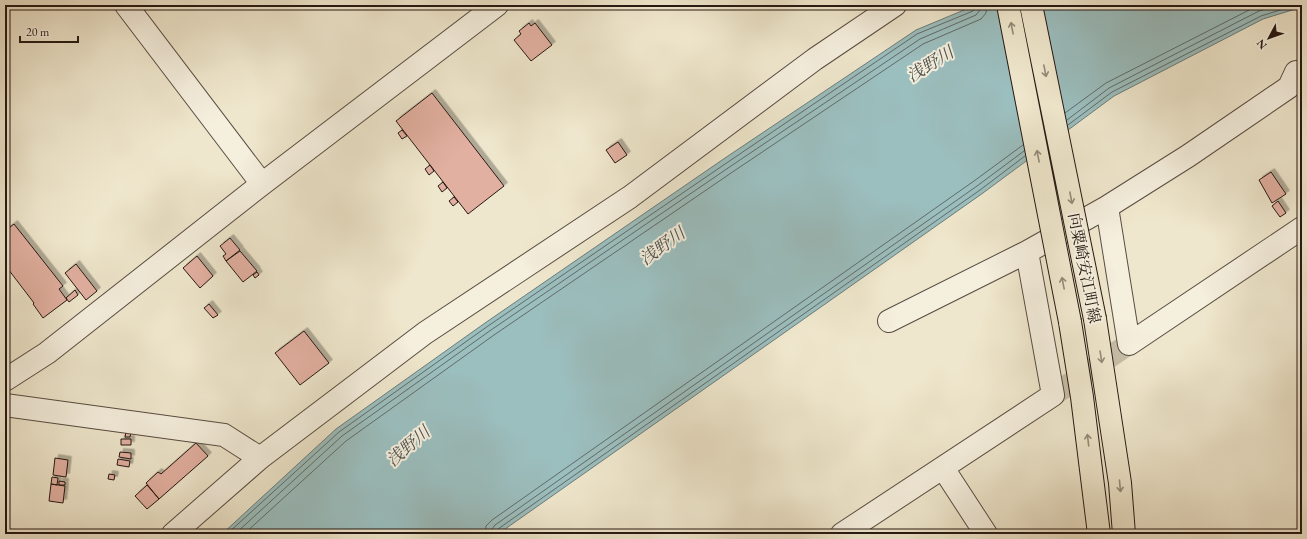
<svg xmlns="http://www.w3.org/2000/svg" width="1307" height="539" font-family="'EB Garamond','Noto Serif JP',serif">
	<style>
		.water { fill: #9bbebe; stroke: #6c7c7a }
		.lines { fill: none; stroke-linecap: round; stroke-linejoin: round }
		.shore { stroke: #606b68; stroke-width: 1 }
		.building { fill: #e2b0a1; stroke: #261813; filter: url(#shadow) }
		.minor-tunnel { stroke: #c7bea8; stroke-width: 22; stroke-dasharray: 22 11; stroke-linecap: butt }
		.minor-casing { stroke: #584c42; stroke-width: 24 }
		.major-casing { stroke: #261813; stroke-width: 24 }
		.minor { stroke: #f5efde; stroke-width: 22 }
		.major { stroke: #efe7cd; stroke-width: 22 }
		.major-bridge-casing { stroke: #261813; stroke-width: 24; stroke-linecap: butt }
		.major-bridge { stroke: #efe7cd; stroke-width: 22 }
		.oneway { stroke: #958a79 }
		.labels { text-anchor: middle; stroke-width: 4; stroke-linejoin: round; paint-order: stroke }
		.street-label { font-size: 16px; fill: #261813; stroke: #f5efde }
		.water-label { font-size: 17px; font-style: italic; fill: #4f524f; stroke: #f5efde }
	</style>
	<defs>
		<filter id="shadow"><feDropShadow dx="3.5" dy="-3.5" stdDeviation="0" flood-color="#0004"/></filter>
	</defs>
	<rect width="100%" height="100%" fill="#efe7cd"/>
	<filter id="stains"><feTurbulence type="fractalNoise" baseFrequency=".005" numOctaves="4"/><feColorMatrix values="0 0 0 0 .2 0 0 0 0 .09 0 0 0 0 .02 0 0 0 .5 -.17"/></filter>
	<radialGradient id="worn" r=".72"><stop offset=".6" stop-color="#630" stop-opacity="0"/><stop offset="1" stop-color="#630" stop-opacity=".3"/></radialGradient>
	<path class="water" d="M976,5H1302V7L1263,19L1114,96L983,193L498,534H222L336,429L485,323L725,158L916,30Z"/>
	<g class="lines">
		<path class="shore" d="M1065,113L1106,83L1259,5
			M1067,120L1109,88L1259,11L1279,5
			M1068,125L1112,92L1261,16L1296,5
			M227,534L339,432L488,326L728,162L917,34L973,11L976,8V5
			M235,534L342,436L491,330L731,166L920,39L976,15L980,10L981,5
			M244,534L346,441L494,335L734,171L923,44L981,19L986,13L987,5
			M485,534L486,526L492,520L974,181L1023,145
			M491,534L492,529L495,525L977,186L1024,151
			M496,534L498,529L980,190L1025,156"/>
	</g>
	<path class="building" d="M529,23L531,26L535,23L552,45L531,61L514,40L521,34L519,31Z
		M432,93L504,186L468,214L396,121Z
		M402,130L407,136L402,139L398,133Z
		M618,142L627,155L615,163L606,150Z
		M430,165L434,171L429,175L425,169Z
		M1271,172L1286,194L1272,203L1259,180Z
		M443,182L447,188L442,192L438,186Z
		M454,197L458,202L453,206L449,201Z
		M1278,201L1286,213L1280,217L1272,206Z
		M14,224L63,286L59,289L67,300L43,318L33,304L34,303L5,265V231Z
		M230,238L240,250L226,261L223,256L226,254L220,246Z
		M240,251L257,271L243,282L226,261Z
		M197,256L213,276L200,288L183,268Z
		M76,264L97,291L86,300L65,273Z
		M257,272L259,275L255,278L253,275Z
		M75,290L78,295L69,302L66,298Z
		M209,304L218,315L213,318L204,308Z
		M304,331L329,363L300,385L275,353Z
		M126,432H131L130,437H125Z
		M121,439H131V445H121Z
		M196,443L208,456L159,499L146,483L158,472L161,474Z
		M120,452L131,453V459L119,457Z
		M55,458L68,460L66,477L53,475Z
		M118,459L130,461L129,467L117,465Z
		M109,474L115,475L114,480L108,479Z
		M52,477L58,478L57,485L51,484Z
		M59,481L65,482V485H59Z
		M51,484L65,486L63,503L49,501Z
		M147,485L159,499L147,509L135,496Z"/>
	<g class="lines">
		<path class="minor-tunnel" d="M1053,395L1129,344"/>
		<g class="minor-casing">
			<path id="minor" d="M126,5L262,184
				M1107,207L1129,344L1302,228
				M889,321L1027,252L1107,207L1188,156L1289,87L1296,72
				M5,380L47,353L262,184L497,5
				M5,405L224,435L260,458
				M943,468L986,534
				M173,534L260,458L425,333L630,197L815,59L895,5
				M842,534L1053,395L1027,252"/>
		</g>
		<g class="major-casing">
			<path id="major" d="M1095,319L1120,483L1124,534
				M1070,322L1082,397L1099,534"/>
		</g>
		<use href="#minor" class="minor"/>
		<use href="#major" class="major"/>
		<g class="major-bridge-casing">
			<path id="major-bridge" d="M1008,5L1070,322
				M1031,5L1095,319"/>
		</g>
		<use href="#major-bridge" class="major-bridge"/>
	</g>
	<defs><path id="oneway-shaft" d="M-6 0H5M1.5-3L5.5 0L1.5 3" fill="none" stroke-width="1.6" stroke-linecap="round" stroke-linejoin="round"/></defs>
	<g class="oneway">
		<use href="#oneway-shaft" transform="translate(1012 28) rotate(-101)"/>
		<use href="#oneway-shaft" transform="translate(1045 71) rotate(79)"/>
		<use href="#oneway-shaft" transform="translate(1038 156) rotate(-101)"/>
		<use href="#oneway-shaft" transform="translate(1071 198) rotate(79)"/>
		<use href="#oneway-shaft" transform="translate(1063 283) rotate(-101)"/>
		<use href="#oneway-shaft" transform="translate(1101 357) rotate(81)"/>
		<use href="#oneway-shaft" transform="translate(1088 440) rotate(-97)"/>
		<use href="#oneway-shaft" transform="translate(1120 486) rotate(85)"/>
	</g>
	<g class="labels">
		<g class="street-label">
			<text transform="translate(1085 268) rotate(79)" y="6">向粟崎安江町線</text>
		</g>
		<g class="water-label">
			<text transform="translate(930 64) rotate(-32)" y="6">浅野川</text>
			<text transform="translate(662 246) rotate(-36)" y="6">浅野川</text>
			<text transform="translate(408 446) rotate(-41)" y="6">浅野川</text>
		</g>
	</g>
	<rect width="1307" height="539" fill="none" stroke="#efe7cd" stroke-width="20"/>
	<rect x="6" y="6" width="1295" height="527" fill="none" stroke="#261813" stroke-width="2"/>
	<rect x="10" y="10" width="1287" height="519" fill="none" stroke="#261813"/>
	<g transform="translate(1269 38) rotate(229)" stroke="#f5efde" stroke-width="3" paint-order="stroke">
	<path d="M0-3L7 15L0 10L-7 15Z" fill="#261813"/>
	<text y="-6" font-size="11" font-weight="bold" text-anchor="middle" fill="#261813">N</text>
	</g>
	<path d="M20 36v6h58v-6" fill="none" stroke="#261813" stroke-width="2"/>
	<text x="26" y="36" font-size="12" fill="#261813" stroke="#f5efde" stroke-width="3" paint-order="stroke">20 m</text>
	<rect width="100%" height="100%" filter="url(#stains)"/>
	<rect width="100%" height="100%" fill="url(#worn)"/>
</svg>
